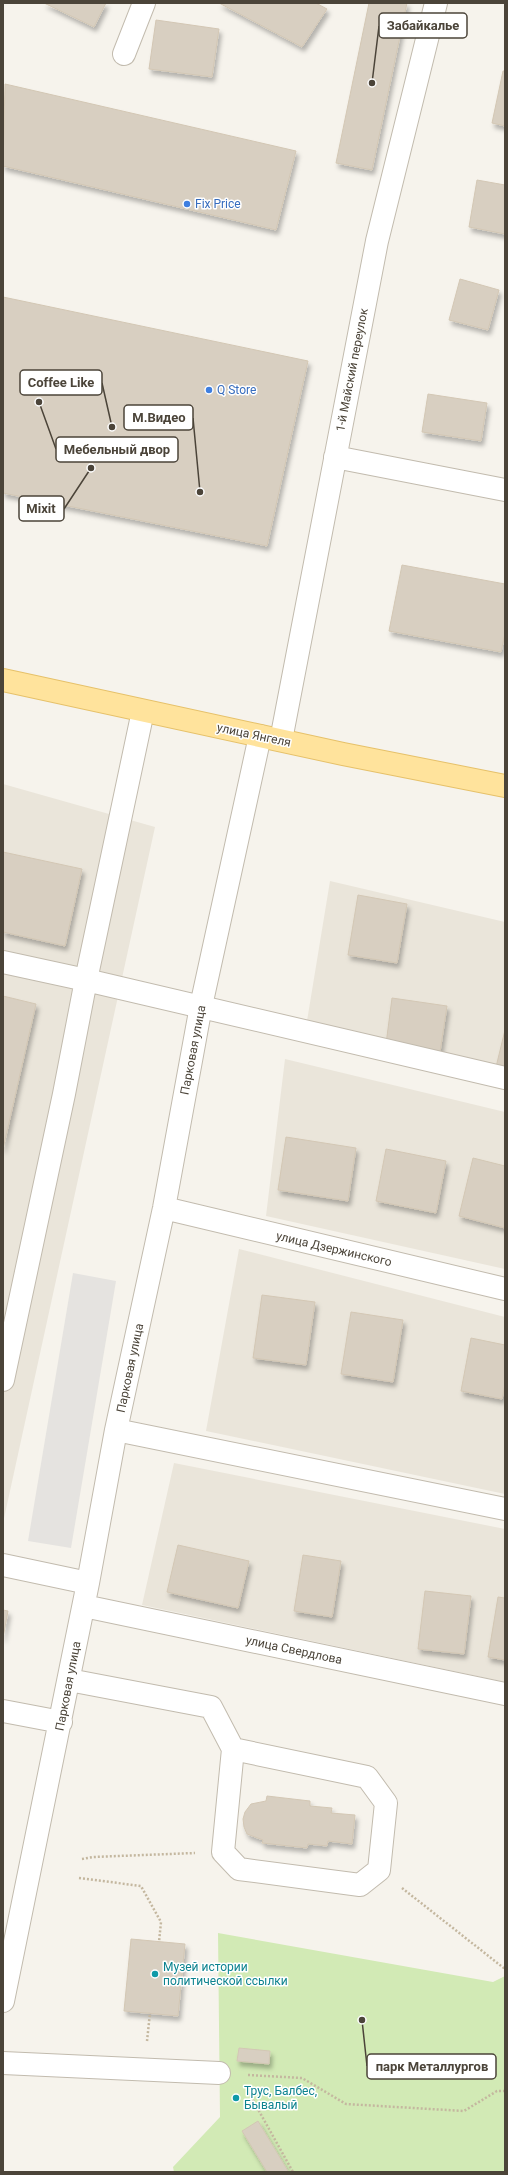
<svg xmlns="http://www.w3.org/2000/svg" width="508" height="2175" font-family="Roboto,sans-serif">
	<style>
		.residential { fill: #eae5da }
		.green { fill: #d2eab5 }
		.parking { fill: #e5e3e0 }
		.building { fill: #d8cfc1; stroke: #d3c7b4; filter: url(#shadow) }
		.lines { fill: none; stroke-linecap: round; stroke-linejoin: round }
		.minor-casing { stroke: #c2bbae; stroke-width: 24 }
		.major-casing { stroke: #e6c16a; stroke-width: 24 }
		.path { stroke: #c4b79f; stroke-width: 2.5; stroke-dasharray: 2 2; stroke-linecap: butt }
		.minor { stroke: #fff; stroke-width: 22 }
		.major { stroke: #ffe39c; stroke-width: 22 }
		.shop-dot { fill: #3f7fe0; stroke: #fff; stroke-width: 1.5 }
		.culture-dot { fill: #0f9aa8; stroke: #fff; stroke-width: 1.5 }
		.labels { text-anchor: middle; stroke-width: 3; stroke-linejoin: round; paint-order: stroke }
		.shop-label { font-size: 12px; fill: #366cbe; stroke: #fff; text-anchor: start }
		.street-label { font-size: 12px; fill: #4b4439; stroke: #fff }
		.culture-label { font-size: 12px; fill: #0d838f; stroke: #fff; text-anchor: start }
		.leader { fill: none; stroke: #4b4439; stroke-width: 1.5 }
		.callout-dot { fill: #4b4439; stroke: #fff; stroke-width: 1.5 }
		.callout { fill: #fff; stroke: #4b4439; stroke-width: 1.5 }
		.callout-label { font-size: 13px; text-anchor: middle; font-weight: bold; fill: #4b4439 }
	</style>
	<defs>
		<filter id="shadow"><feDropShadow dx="2.5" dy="4.5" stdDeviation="2" flood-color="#0004"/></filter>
	</defs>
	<rect width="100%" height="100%" fill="#f6f3ec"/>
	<path class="residential" d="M3,784L155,827L3,1523Z
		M330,881L505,922V1068L307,1021Z
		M285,1059L505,1112V1269L266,1216Z
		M239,1249L505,1317V1494L206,1431Z
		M174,1463L505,1529V1682L142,1605Z"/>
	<path class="green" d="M218,1933L493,1982L505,1976V2172H174L173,2167L220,2117Z"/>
	<path class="parking" d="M73,1273L116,1281L71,1548L28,1541Z"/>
	<path class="building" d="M44,3H106L94,27Z
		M219,3H316L327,9L302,47Z
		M369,3H407L372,170L336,163Z
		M156,20L219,29L212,77L149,69Z
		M503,71H505V126L492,123Z
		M5,84L296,151L276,230L3,166Z
		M477,180L505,185V234L469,227Z
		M460,279L499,290L488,330L449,320Z
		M3,297L308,361L267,546L3,493Z
		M428,394L487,403L481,441L422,432Z
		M402,565L505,584V634L501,652L389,631Z
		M3,852L82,869L65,946L3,932Z
		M358,895L407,904L397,963L348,955Z
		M3,996L36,1004L3,1149Z
		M392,998L447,1006L440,1052L386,1044Z
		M505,1030V1069L496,1067Z
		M286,1137L356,1148L348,1201L278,1190Z
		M386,1149L446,1161L436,1213L376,1201Z
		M473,1158L505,1166V1228L459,1216Z
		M262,1295L315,1302L306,1365L253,1358Z
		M351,1312L403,1320L393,1382L341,1374Z
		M471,1338L505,1345V1385L502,1399L461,1391Z
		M178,1545L249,1561L238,1608L167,1592Z
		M303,1555L341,1561L332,1617L294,1611Z
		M425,1591L471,1596L464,1654L418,1649Z
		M498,1597L505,1598V1660L488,1657Z
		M3,1610L8,1611L3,1638Z
		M267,1796L310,1801V1806L332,1808L331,1813L355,1815L352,1844L328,1841L327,1846L308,1844L307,1848L262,1843L263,1840L247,1834L244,1827L243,1819L245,1812L251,1804L266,1801Z
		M131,1939L185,1944L178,2016L124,2011Z
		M239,2048L270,2051L269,2064L237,2061Z
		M258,2121L288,2171L287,2172H267L242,2131Z"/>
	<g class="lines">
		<g class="minor-casing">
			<path id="minor" d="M124,54L144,3
				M335,457L505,490
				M143,711L86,980L505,1078
				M281,740L377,241L436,3
				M3,962L86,980L64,1094L3,1380
				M164,1208L505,1289
				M116,1430L505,1509
				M3,1565L88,1583
				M84,1606L505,1694
				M69,1680L211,1707L233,1749L223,1852L239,1869L360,1885L379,1870L386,1803L367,1777L233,1749
				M3,1711L61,1722
				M3,2001L88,1583L116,1430L164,1208L201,1006L260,736
				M3,2063L219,2073"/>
		</g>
		<g class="major-casing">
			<path id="major" d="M3,680L343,754L505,786"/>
		</g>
		<path class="path" d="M82,1859L93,1857L195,1853
			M79,1878L141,1886L161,1922L159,1942
			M402,1888L505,1969
			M147,2041L150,2013
			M248,2075L302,2078L346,2104L464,2111L497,2091H505
			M245,2086L293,2172"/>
		<use href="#minor" class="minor"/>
		<use href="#major" class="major"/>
	</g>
	<g class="shop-dot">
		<circle cx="187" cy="204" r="4"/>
		<circle cx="209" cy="390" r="4"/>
	</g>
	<g class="culture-dot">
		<circle cx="155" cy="1974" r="4"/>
		<circle cx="236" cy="2098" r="4"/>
	</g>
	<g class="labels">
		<g class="shop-label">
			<text x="195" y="208">Fix Price</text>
			<text x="217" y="394">Q Store</text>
		</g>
		<g class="street-label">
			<text transform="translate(352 370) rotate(-79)" y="4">1-й Майский переулок</text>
			<text transform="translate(254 735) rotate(12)" y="4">улица Янгеля</text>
			<text transform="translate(193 1050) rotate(-79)" y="4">Парковая улица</text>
			<text transform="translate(334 1249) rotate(13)" y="4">улица Дзержинского</text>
			<text transform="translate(130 1368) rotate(-78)" y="4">Парковая улица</text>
			<text transform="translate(294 1650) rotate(12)" y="4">улица Свердлова</text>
			<text transform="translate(68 1686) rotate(-79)" y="4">Парковая улица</text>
		</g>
		<g class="culture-label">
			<text x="163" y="1971">Музей истории<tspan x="163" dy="14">политической ссылки</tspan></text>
			<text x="244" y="2095">Трус, Балбес,<tspan x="244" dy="14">Бывалый</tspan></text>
		</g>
	</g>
	<path class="leader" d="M372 83L379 26M112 427L102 383M200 492L193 418M39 402L56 449M91 468L64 509M362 2020L367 2066"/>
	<g class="callout-dot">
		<circle cx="372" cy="83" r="4"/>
		<circle cx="112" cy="427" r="4"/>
		<circle cx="200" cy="492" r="4"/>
		<circle cx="39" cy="402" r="4"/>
		<circle cx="91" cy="468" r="4"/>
		<circle cx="362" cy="2020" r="4"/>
	</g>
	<g class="callout">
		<rect x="379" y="13" width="88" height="25" rx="4"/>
		<rect x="20" y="370" width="82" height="25" rx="4"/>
		<rect x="124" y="405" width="69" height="25" rx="4"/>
		<rect x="56" y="437" width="122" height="25" rx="4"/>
		<rect x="19" y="496" width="45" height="25" rx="4"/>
		<rect x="367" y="2054" width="129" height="25" rx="4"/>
	</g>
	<g class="callout-label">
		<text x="423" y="30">Забайкалье</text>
		<text x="61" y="387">Coffee Like</text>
		<text x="159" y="422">М.Видео</text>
		<text x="117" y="454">Мебельный двор</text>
		<text x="41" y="513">Mixit</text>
		<text x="432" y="2071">парк Металлургов</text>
	</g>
	<rect width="508" height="2175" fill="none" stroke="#4b4439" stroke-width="8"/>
</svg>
